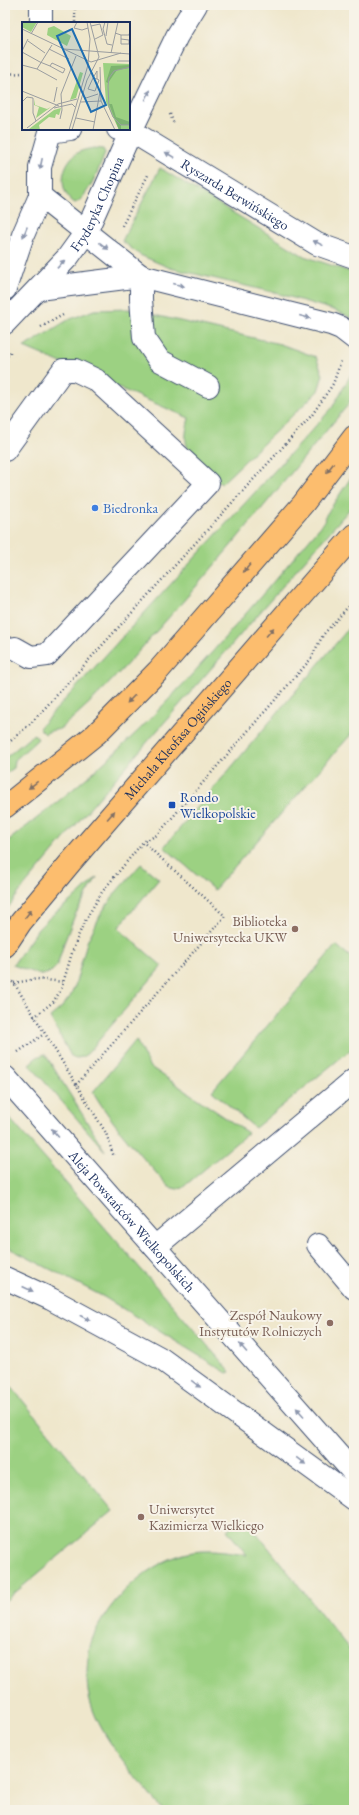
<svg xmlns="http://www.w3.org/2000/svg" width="359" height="1815" font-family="'EB Garamond',serif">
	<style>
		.green { fill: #9cd182; stroke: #5c8070 }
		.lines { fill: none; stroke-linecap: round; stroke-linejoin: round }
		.minor-casing { stroke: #3b4b6e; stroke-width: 24 }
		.major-casing { stroke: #3b4b6e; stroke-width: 24 }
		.path { stroke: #3b4b6e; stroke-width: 2.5; stroke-dasharray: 1 3; stroke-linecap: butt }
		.minor { stroke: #fff; stroke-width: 22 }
		.major { stroke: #fcbd6e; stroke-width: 22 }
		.oneway { fill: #8d97ae }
		.oneway2 { fill: #806f65 }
		.shop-dot { fill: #3f7fe0; stroke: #f7f3e8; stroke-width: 1.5 }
		.transit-dot { fill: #1a4fb4; stroke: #f7f3e8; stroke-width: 1.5 }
		.education-dot { fill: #8d6e63; stroke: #f7f3e8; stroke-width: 1.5 }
		.labels { text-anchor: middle; stroke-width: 4; stroke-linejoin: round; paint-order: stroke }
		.street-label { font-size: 14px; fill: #1b2f5e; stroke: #f7f3e8 }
		.shop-label { font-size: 14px; fill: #366cbe; stroke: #f7f3e8; text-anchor: start }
		.transit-label { font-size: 14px; fill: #164399; stroke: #f7f3e8; text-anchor: start }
		.education-label { font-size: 14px; fill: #785e54; stroke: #f7f3e8; text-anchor: end }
		.inset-road { fill: none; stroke: #9a9da0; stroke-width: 1 }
		.view { fill: #1f6fb2; fill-opacity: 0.15; stroke: #1f6fb2; stroke-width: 2 }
		.inset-edge { fill: none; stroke: #1b2f5e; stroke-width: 2 }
	</style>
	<rect width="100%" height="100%" fill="#f7f3e8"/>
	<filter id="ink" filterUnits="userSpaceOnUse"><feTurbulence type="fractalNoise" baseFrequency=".025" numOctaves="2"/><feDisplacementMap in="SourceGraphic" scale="8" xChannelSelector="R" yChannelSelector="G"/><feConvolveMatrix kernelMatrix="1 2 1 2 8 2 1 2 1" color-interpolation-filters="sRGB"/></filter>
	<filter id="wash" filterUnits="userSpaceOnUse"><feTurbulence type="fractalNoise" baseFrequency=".012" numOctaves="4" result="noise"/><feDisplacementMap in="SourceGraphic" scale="16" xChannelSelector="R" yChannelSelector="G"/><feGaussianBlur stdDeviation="0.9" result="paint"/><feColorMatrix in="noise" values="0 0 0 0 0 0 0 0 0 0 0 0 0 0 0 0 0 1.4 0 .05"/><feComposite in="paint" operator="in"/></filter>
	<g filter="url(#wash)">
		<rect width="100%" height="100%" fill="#efe7cc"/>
		<path class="green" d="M94,148L103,149L105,153C101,165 87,199 75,203C58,193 60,165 76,154C81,150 88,149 94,148Z
			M160,168L304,256L354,273V319L334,310L276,293L170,268L140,255L122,241Z
			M128,309L280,344L316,357L323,375L318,391L221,484C210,473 193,461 187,446C184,438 187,426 189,418L24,347L68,320L94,310Z
			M354,369V393L348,405C286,478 227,553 163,624C131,660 98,698 61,728C57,731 51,729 45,734L39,728L332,408Z
			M354,473V504L84,815L21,890L5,912V843C52,807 97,771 139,730C205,664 265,591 326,520L324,518Z
			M354,622V731L214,890L164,847Z
			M34,734L38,739L15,760L14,768L5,774V758Z
			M141,864L159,879L118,928L162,966L88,1053C83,1057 77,1060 71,1056L50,1017L61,1008L70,997L75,986L87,942L102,912L117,891Z
			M97,877L75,915L64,943L57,966L52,971L46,974L40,975L13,965L38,929L50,917L77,896Z
			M336,945L354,960V1047L255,1128L212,1091Z
			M136,1040L149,1066L248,1133L182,1188L177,1189L169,1187C142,1157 114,1127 93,1092Z
			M45,1054L105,1151L29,1064L37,1057Z
			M5,1113L227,1368L230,1372L227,1373L104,1297L5,1246Z
			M5,1379L113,1511L5,1601Z
			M244,1517L354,1655V1810H163C137,1777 94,1733 88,1691C86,1676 87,1655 92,1640C107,1600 151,1559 193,1552C211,1549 230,1553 247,1555L227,1530Z"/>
	</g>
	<g filter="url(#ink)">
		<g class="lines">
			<g class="minor-casing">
				<g id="minor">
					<path d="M41,5V23"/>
					<path id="s1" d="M118,129L131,131L317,244L354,257"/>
					<path d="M40,196L141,276"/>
					<path d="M141,276V299L144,338L159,360L208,386"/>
					<path d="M5,289L23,235L40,196V167L50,132L70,129"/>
					<path d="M38,289L141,276L331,324L341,328L354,338"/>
					<path id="s2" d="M5,323L68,257L86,232L131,131L177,36L196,5"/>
					<path d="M5,450L63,370H75L96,380L208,483L47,655L31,657L15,648"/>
					<path id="s3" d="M5,1077L354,1473"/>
					<path d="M318,1245L354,1288"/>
					<path d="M155,1247L354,1080"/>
					<path d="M5,1278L51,1299L160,1358L354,1499"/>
				</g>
			</g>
			<g class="major-casing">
				<g id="major">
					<path d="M5,807L96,734L158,671L303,504L354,437"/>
					<path id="s4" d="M5,946L21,922L70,863L354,535"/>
				</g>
			</g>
			<path class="path" d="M75,5V23
				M5,65V74L23,73
				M170,114L174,124
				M122,226L149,173
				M41,327L63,315
				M5,359L12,350
				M5,746L31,723L56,696L312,415L333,384L341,361
				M5,978L14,983L106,1133L114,1157
				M14,983L37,979L64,982
				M34,1017L53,1002L61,990L72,953L79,934L86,919L102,892L143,842L157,835L310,660L323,635L354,600
				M18,1052L44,1034
				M76,1085L225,916L143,842"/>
			<use href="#minor" class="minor"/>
			<use href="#major" class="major"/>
		</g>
		<defs><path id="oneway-solid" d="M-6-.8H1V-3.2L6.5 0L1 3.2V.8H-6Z"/></defs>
		<g class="oneway">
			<use href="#oneway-solid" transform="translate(148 95) rotate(-64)"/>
			<use href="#oneway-solid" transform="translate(170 155) rotate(-149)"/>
			<use href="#oneway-solid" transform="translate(41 164) rotate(102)"/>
			<use href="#oneway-solid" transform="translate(25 232) rotate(112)"/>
			<use href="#oneway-solid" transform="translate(318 243) rotate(-154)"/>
			<use href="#oneway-solid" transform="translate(104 246) rotate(38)"/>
			<use href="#oneway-solid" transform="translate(61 264) rotate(-47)"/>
			<use href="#oneway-solid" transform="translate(179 285) rotate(14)"/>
			<use href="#oneway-solid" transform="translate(305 317) rotate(14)"/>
			<use href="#oneway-solid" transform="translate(55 1133) rotate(-131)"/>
			<use href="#oneway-solid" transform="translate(28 1289) rotate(25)"/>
			<use href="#oneway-solid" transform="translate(85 1318) rotate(28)"/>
			<use href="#oneway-solid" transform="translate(243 1348) rotate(-131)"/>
			<use href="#oneway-solid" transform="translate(196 1384) rotate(36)"/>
			<use href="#oneway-solid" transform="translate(300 1412) rotate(-132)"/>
			<use href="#oneway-solid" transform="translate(301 1461) rotate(36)"/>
		</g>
		<g class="oneway2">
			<use href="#oneway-solid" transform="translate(330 468) rotate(127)"/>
			<use href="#oneway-solid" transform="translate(247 568) rotate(131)"/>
			<use href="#oneway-solid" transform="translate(270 632) rotate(-49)"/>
			<use href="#oneway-solid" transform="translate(131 699) rotate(134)"/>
			<use href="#oneway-solid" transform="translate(33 785) rotate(142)"/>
			<use href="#oneway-solid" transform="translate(111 815) rotate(-49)"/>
			<use href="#oneway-solid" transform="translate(28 914) rotate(-51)"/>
		</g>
	</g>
	<circle class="shop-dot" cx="95" cy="508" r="4"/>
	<rect class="transit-dot" x="168" y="801" width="8" height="8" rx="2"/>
	<g class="education-dot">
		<circle cx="295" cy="929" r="4"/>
		<circle cx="330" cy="1323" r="4"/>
		<circle cx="141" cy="1517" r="4"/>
	</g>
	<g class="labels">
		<g class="street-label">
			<text dy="5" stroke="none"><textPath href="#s1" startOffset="135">Ryszarda Berwińskiego</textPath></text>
			<text dy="5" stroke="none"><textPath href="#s2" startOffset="152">Fryderyka Chopina</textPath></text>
			<text dy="5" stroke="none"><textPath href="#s4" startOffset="270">Michała Kleofasa Ogińskiego</textPath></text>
			<text dy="5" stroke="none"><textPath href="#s3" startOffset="192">Aleja Powstańców Wielkopolskich</textPath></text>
		</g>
		<g class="shop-label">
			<text x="103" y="513">Biedronka</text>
		</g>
		<g class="transit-label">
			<text x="180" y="802">Rondo<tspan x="180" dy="16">Wielkopolskie</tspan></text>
		</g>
		<g class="education-label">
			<text x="287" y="926">Biblioteka<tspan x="287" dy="16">Uniwersytecka UKW</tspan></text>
			<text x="322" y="1320">Zespół Naukowy<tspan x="322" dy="16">Instytutów Rolniczych</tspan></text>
			<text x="149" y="1514" text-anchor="start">Uniwersytet<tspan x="149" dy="16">Kazimierza Wielkiego</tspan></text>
		</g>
	</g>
	<g transform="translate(22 22)">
		<rect width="108" height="108" fill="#efe7cc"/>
		<path d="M0,0H15L9,10L0,5ZM32,4L49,14L45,24L25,13L26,6ZM81,41L108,42V108H97L84,80ZM58,50L61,51L54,76L48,78ZM13,77V83L25,87L29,85L14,96L17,85L12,83ZM39,86L37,93L34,92L33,96L27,95L17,103L18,108L7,107L32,88Z" fill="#9cd182"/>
		<path d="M108,43V46L95,48L86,61L84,60L89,44ZM87,82H90L94,95L108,100V103H99V108H97Z" fill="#7db370"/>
		<path class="inset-road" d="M55,0L52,6L60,8L66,6M83,0L81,7L85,22L90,23M69,4L78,2L81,13L73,17M0,7L69,40L99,31M93,11L99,13V22H107V18L99,17M9,12L16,0M99,13H107L108,9M84,14L86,0M6,19L23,31M30,23L15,47L35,58M27,27L47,37M42,27L108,32M0,29L6,17M0,30L18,40L28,44L37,49L41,51L43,47L30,41L28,44M89,31L96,0M95,39H108M0,43L15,47M108,45L92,49L87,56L86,64L87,85L91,95L99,103H108M71,56L66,67L73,69L77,58M75,57V49L71,56L75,57L77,58M0,69L37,84M61,73L64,76L76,72M79,79L93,108M0,80L5,75L11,76V91L14,99M32,80L35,65M59,80L79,79L78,45M32,86L50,82L53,85M54,96L73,100M38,97L40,88L39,72L54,34M5,106L36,82L55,77M47,108L66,43L68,17L65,0M50,108L65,58L77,35L68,0M71,108L78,70"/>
		<path class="view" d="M50,7L84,83L69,90L35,14Z"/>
		<rect width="108" height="108" class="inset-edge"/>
	</g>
	<rect width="359" height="1815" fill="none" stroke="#f7f3e8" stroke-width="20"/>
</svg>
